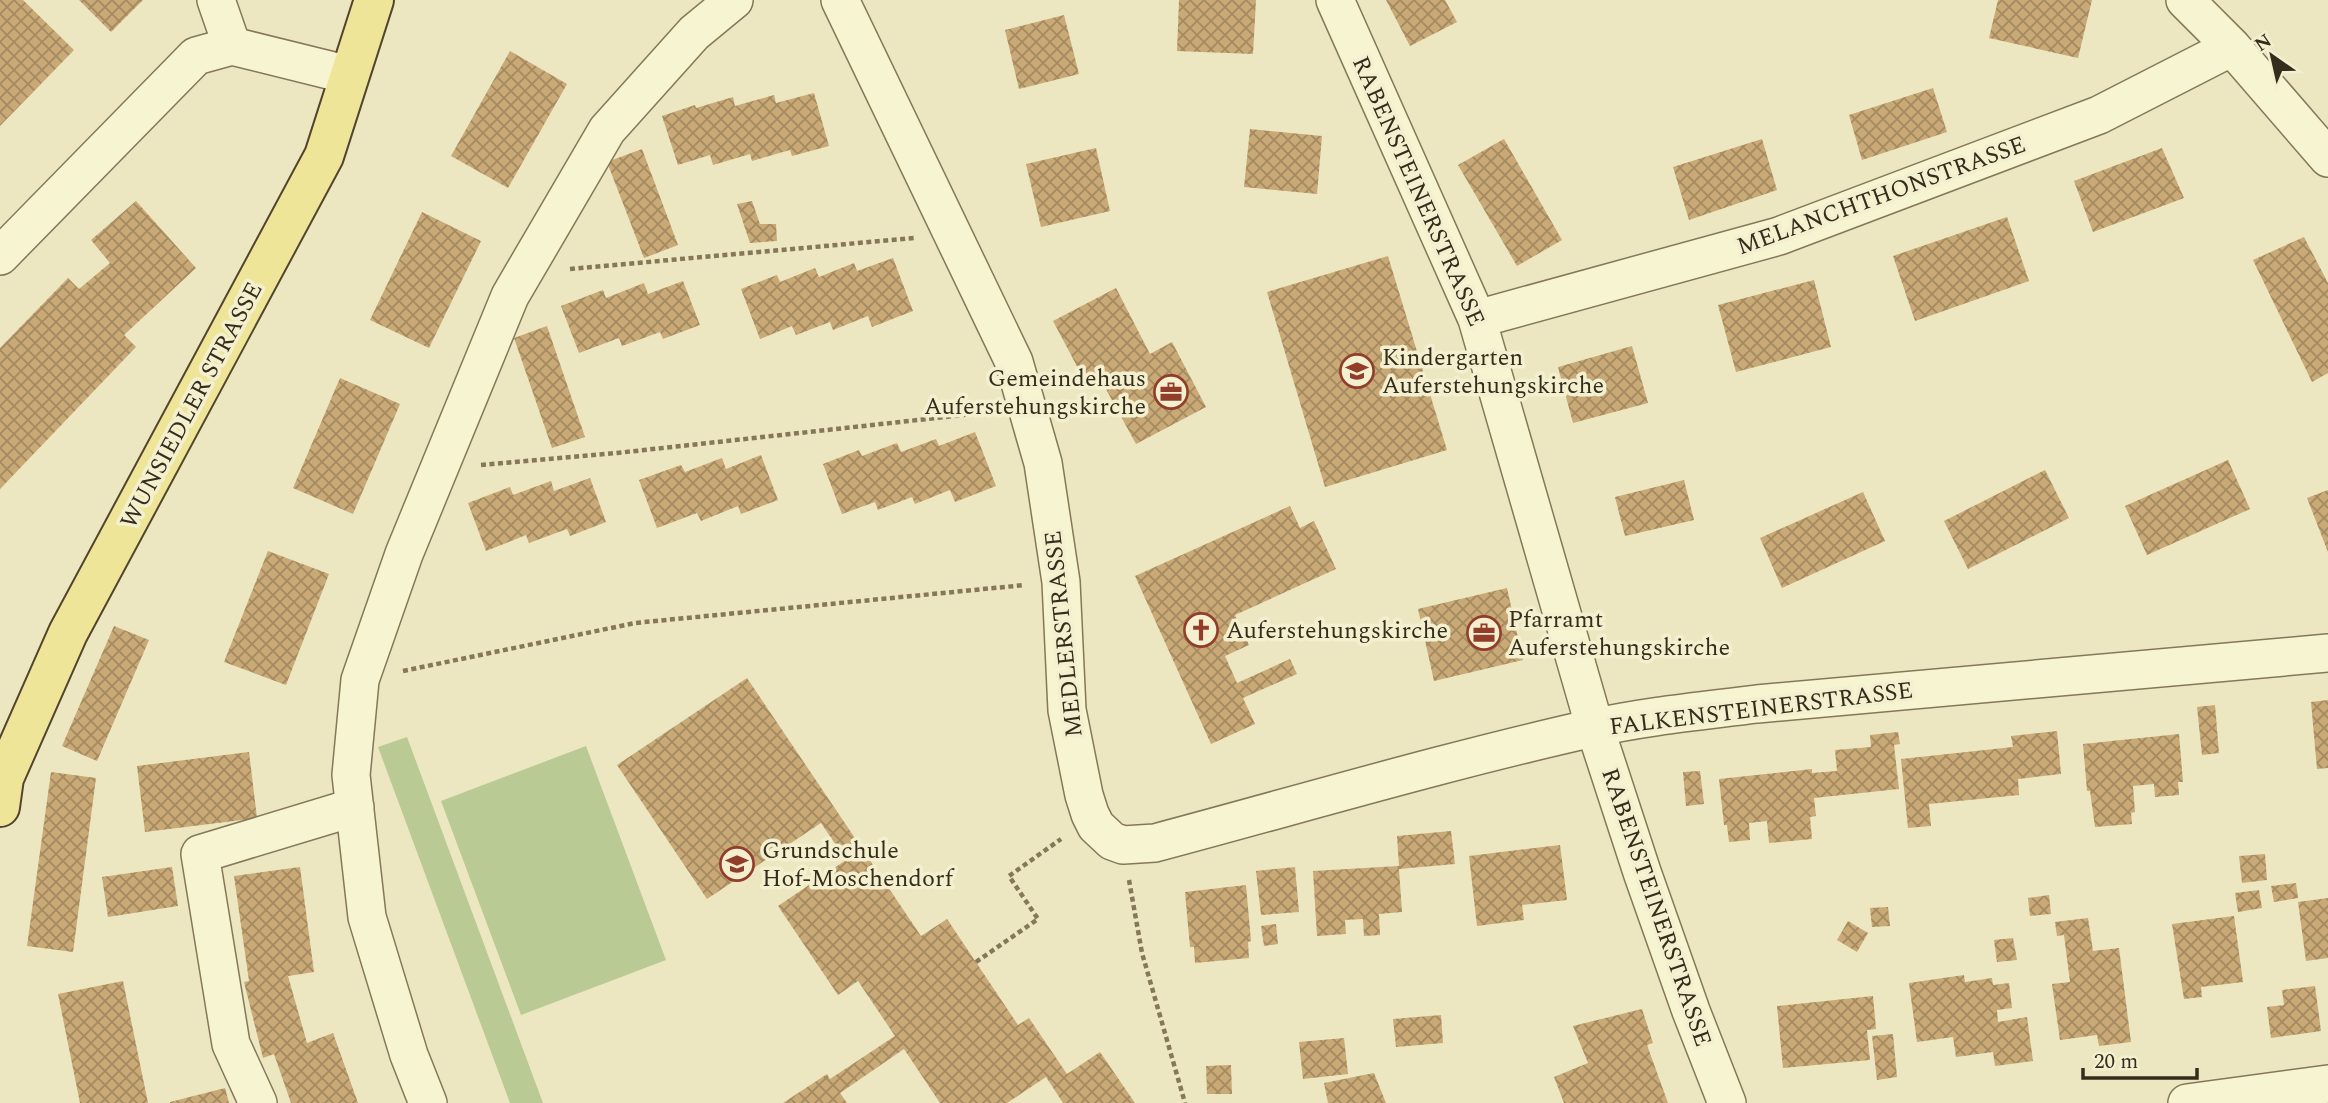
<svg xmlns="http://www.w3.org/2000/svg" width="2328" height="1103" font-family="Spectral,serif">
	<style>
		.garden { fill: #b9ca94 }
		.building { fill: url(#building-cross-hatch) }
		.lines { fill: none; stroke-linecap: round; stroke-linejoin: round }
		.minor-casing { stroke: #847858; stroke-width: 40 }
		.major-casing { stroke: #52452d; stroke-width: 42 }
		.path { stroke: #847858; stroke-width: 4.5; stroke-dasharray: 5 3.5; stroke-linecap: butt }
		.minor { stroke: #f7f4d2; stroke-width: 37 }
		.major { stroke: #efe598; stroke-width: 38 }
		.labels { text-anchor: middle; stroke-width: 7; stroke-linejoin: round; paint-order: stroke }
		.street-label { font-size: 24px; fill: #342d1c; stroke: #f4f0cf }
		.poi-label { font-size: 24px; fill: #342d1c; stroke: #f4f0cf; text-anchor: start }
	</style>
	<defs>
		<pattern id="building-cross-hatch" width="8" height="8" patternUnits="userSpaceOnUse" patternTransform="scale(1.75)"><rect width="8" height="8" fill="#c9a976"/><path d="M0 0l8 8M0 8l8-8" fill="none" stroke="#a48a60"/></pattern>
	</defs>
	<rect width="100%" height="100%" fill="#ece7c0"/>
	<path class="garden" d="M407,737L543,1103H510L378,747Z
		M586,746L666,960L521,1015L441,801Z"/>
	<path class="building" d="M0,0H23L74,50L0,126Z
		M79,0H143L111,32Z
		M1179,0H1256L1253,54L1177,51Z
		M1386,0H1445L1457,22L1410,46Z
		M1998,0H2092L2078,58L1989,38Z
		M1064,15L1079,74L1019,89L1005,30Z
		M510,51L567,84L508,188L451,156Z
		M1933,88L1947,132L1862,160L1849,115Z
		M814,93L829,146L792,156L790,150L752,161L750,154L713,165L710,155L678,165L662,116L695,105L696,108L733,97L735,106L774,95L776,103Z
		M1250,129L1322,136L1317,194L1244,187Z
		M1504,139L1562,240L1517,266L1458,165Z
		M1762,139L1777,190L1689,220L1673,167Z
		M1096,148L1110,211L1041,227L1026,164Z
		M2162,148L2184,198L2093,232L2074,181Z
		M642,149L678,245L644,258L607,162Z
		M136,201L196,268L124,335L136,347L0,489V348L68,278L79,289L110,263L91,240Z
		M752,201L760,224H776L777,241L750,243L737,204Z
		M422,212L481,241L429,348L370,320Z
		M2007,217L2029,281L1915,321L1893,256Z
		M2304,237L2328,283V373L2312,382L2253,260Z
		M1388,256L1447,450L1325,487L1267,292Z
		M893,258L913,311L872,327L868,316L833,330L830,322L796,335L792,326L760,339L741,289L777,275L780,282L815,268L819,277L854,263L857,271Z
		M1814,280L1831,347L1736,372L1718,305Z
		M683,281L700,325L663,339L660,332L622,346L619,338L579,353L561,306L603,290L606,298L644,283L648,294Z
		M1116,288L1150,354L1172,342L1206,407L1136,444L1101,380L1088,387L1053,321Z
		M547,326L585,437L552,448L514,338Z
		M1632,346L1648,403L1573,423L1558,367Z
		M340,378L400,404L353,514L293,488Z
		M975,432L996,486L955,502L950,490L915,504L912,497L878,510L875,502L842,514L823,464L859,450L862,456L897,443L901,452L936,439L939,446Z
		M761,455L778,500L741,514L738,506L701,521L697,513L657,528L639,480L681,465L685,472L722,458L726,469Z
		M2228,460L2250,509L2147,555L2125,506Z
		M2045,470L2069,518L1968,569L1944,521Z
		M590,478L606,522L570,536L567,529L529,543L526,535L486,551L468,503L510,487L513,495L551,481L554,491Z
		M1684,480L1694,520L1625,536L1615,497Z
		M2328,490V552L2307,498Z
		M1863,492L1885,541L1782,588L1760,538Z
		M1290,506L1300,528L1314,521L1336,569L1235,615L1249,645L1225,656L1237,683L1290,659L1297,674L1243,698L1255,724L1211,744L1135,576Z
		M268,551L329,574L286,685L224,662Z
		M1507,588L1523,660L1434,681L1418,609Z
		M114,626L149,640L97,761L62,746Z
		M747,678L921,936L947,919L1018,1025L1029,1018L1067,1074L1100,1052L1135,1103H1063L1046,1077L1007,1103H940L904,1049L840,1093L847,1103H783L827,1074L830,1079L895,1036L858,981L838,995L778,906L846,860L821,823L707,899L617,765Z
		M2328,700V768L2317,769L2311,702Z
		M2215,705L2219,753L2202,755L2197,707Z
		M2057,731L2061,774L2018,779L2019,795L1929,804L1931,826L1908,828L1901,759L2013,747L2011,736Z
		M1898,732L1900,744L1894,745L1899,789L1814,798L1816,816L1810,817L1812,839L1769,843L1767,821L1749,823L1750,840L1729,842L1727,825H1724L1719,779L1812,769V773L1837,771L1835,750L1871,747L1870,735Z
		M2179,734L2183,782H2178L2179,795L2155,797L2154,784L2133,786L2135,812L2131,813L2132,824L2095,827L2090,791H2087L2083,744Z
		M249,752L257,818L145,832L137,766Z
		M1700,771L1704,804L1686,806L1683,772Z
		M51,772L96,778L73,952L27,946Z
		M1451,831L1455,864L1399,869L1402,912L1379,914L1380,935L1364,936L1363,919L1345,920L1346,934L1317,936L1313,871L1399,866L1397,836Z
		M1560,845L1567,900L1522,905L1524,920L1477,926L1469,856Z
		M2265,854L2267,880L2242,883L2239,856Z
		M172,867L178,906L108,917L102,877Z
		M300,867L314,972L288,976L307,1043L333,1033L358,1103H291L274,1054L263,1058L244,982L249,981L234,876Z
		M1295,867L1299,912L1261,915L1256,871Z
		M2296,883L2298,898L2274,902L2271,886Z
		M1246,885L1251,941L1248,942L1249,958L1195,963L1194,947H1190L1185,892Z
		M2259,890L2262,908L2238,912L2235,893Z
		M2049,895L2051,914L2030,916L2028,898Z
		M2328,898V958L2306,961L2298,902Z
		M1888,907L1890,926L1872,927L1870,908Z
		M2234,916L2243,982L2201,987L2202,997L2184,999L2172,924Z
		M2088,918L2093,951L2119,948L2131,1042L2099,1046L2097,1035L2060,1040L2052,984L2070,982L2064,935L2057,936L2055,922Z
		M1848,921L1868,933L1857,952L1837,940Z
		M1276,924L1278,944L1264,946L1261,926Z
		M2013,938L2017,960L1997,962L1994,940Z
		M1964,975L1965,982L1992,978L1993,985L2009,983L2012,1008L1997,1010L1998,1022L2027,1017L2033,1061L1995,1066L1993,1052L1956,1057L1953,1037L1917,1042L1909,983Z
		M123,981L148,1103H80L58,994Z
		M2315,986L2321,1031L2271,1038L2267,1007L2284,1005L2282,990Z
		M1873,996L1876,1029L1867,1030L1870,1060L1783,1068L1777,1006Z
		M1642,1009L1653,1043L1647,1045L1668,1103H1564L1554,1077L1588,1063L1573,1026Z
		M1441,1015L1443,1043L1396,1047L1393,1019Z
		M1893,1034L1897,1077L1877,1080L1872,1036Z
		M1344,1038L1348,1074L1303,1079L1299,1042Z
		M1231,1065L1232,1094H1207L1206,1066Z
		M1374,1073L1386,1103H1328L1324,1083Z
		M225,1088L229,1103H170V1102Z"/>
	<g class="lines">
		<g class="minor-casing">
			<path id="minor" d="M216,0L232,46
				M840,0L1014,362L1043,463L1061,582L1067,710L1084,795L1090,814L1096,826L1112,841L1123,845L1155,843C1301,804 1446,761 1593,728C1647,716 1702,711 1757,704L2328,653
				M1335,0L1477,319L1595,728L1642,872L1691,1011L1727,1103
				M2185,0L2232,47L2328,158
				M0,256L196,56L232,46L349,75
				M1477,319L1779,236L2099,115L2232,47
				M258,1103L231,1044L200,854L355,807
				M428,1103L409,1055L367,917L351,775L360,680L404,554L510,296L607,130L694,33L734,0
				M2187,1103L2328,1084"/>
		</g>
		<g class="major-casing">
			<path id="major" d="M0,807L4,778L68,633L324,156L374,0"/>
		</g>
		<path class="path" d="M570,269L914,238
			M481,465L617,453L991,412
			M403,671L635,623L1025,585
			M1129,880L1142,953L1185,1103
			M976,962L1038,919L1009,876L1061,839"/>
		<use href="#minor" class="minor"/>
		<use href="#major" class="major"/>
	</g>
	<defs>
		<g id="school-ring" transform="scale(1.75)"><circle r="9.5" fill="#f4f0cf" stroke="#913d2a" stroke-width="1.5"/><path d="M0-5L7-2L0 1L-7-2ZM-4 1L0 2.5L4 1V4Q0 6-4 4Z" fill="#913d2a"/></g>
		<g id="office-ring" transform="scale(1.75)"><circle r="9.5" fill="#f4f0cf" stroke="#913d2a" stroke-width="1.5"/><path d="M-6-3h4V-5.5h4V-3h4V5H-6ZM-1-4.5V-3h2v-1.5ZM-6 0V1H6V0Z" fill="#913d2a"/></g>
		<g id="church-ring" transform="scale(1.75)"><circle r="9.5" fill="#f4f0cf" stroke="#913d2a" stroke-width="1.5"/><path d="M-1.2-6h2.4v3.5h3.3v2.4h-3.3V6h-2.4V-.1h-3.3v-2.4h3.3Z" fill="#913d2a"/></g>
	</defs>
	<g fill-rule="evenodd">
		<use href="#school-ring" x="1357" y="371"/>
		<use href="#office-ring" x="1171" y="392"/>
		<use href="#church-ring" x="1201" y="630"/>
		<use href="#office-ring" x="1484" y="633"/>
		<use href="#school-ring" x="737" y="864"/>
	</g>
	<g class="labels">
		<g class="street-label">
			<text transform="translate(1419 191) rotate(66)" y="8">RABENSTEINERSTRASSE</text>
			<text transform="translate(1881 195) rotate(-20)" y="8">MELANCHTHONSTRASSE</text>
			<text transform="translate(191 405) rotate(-62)" y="8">WUNSIEDLER STRASSE</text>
			<text transform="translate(1063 634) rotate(-96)" y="8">MEDLERSTRASSE</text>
			<text transform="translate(1761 708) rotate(-7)" y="8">FALKENSTEINERSTRASSE</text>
			<text transform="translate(1657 907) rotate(71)" y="8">RABENSTEINERSTRASSE</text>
		</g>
		<g class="poi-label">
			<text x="1382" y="365">Kindergarten<tspan x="1382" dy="28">Auferstehungskirche</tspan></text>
			<text x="1146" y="386" text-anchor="end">Gemeindehaus<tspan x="1146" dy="28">Auferstehungskirche</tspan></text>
			<text x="1508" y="627">Pfarramt<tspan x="1508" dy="28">Auferstehungskirche</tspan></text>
			<text x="1226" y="638">Auferstehungskirche</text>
			<text x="762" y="858">Grundschule<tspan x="762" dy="28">Hof-Moschendorf</tspan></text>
		</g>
	</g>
	<g transform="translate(2272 56) rotate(326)" stroke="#f4f0cf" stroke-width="5" paint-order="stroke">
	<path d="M0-5L12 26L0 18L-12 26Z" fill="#342d1c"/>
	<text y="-10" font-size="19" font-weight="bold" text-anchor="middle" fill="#342d1c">N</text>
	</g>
	<path d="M2083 1068v10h114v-10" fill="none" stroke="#342d1c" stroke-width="3.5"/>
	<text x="2094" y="1068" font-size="21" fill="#342d1c" stroke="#f4f0cf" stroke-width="5" paint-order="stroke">20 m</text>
</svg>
